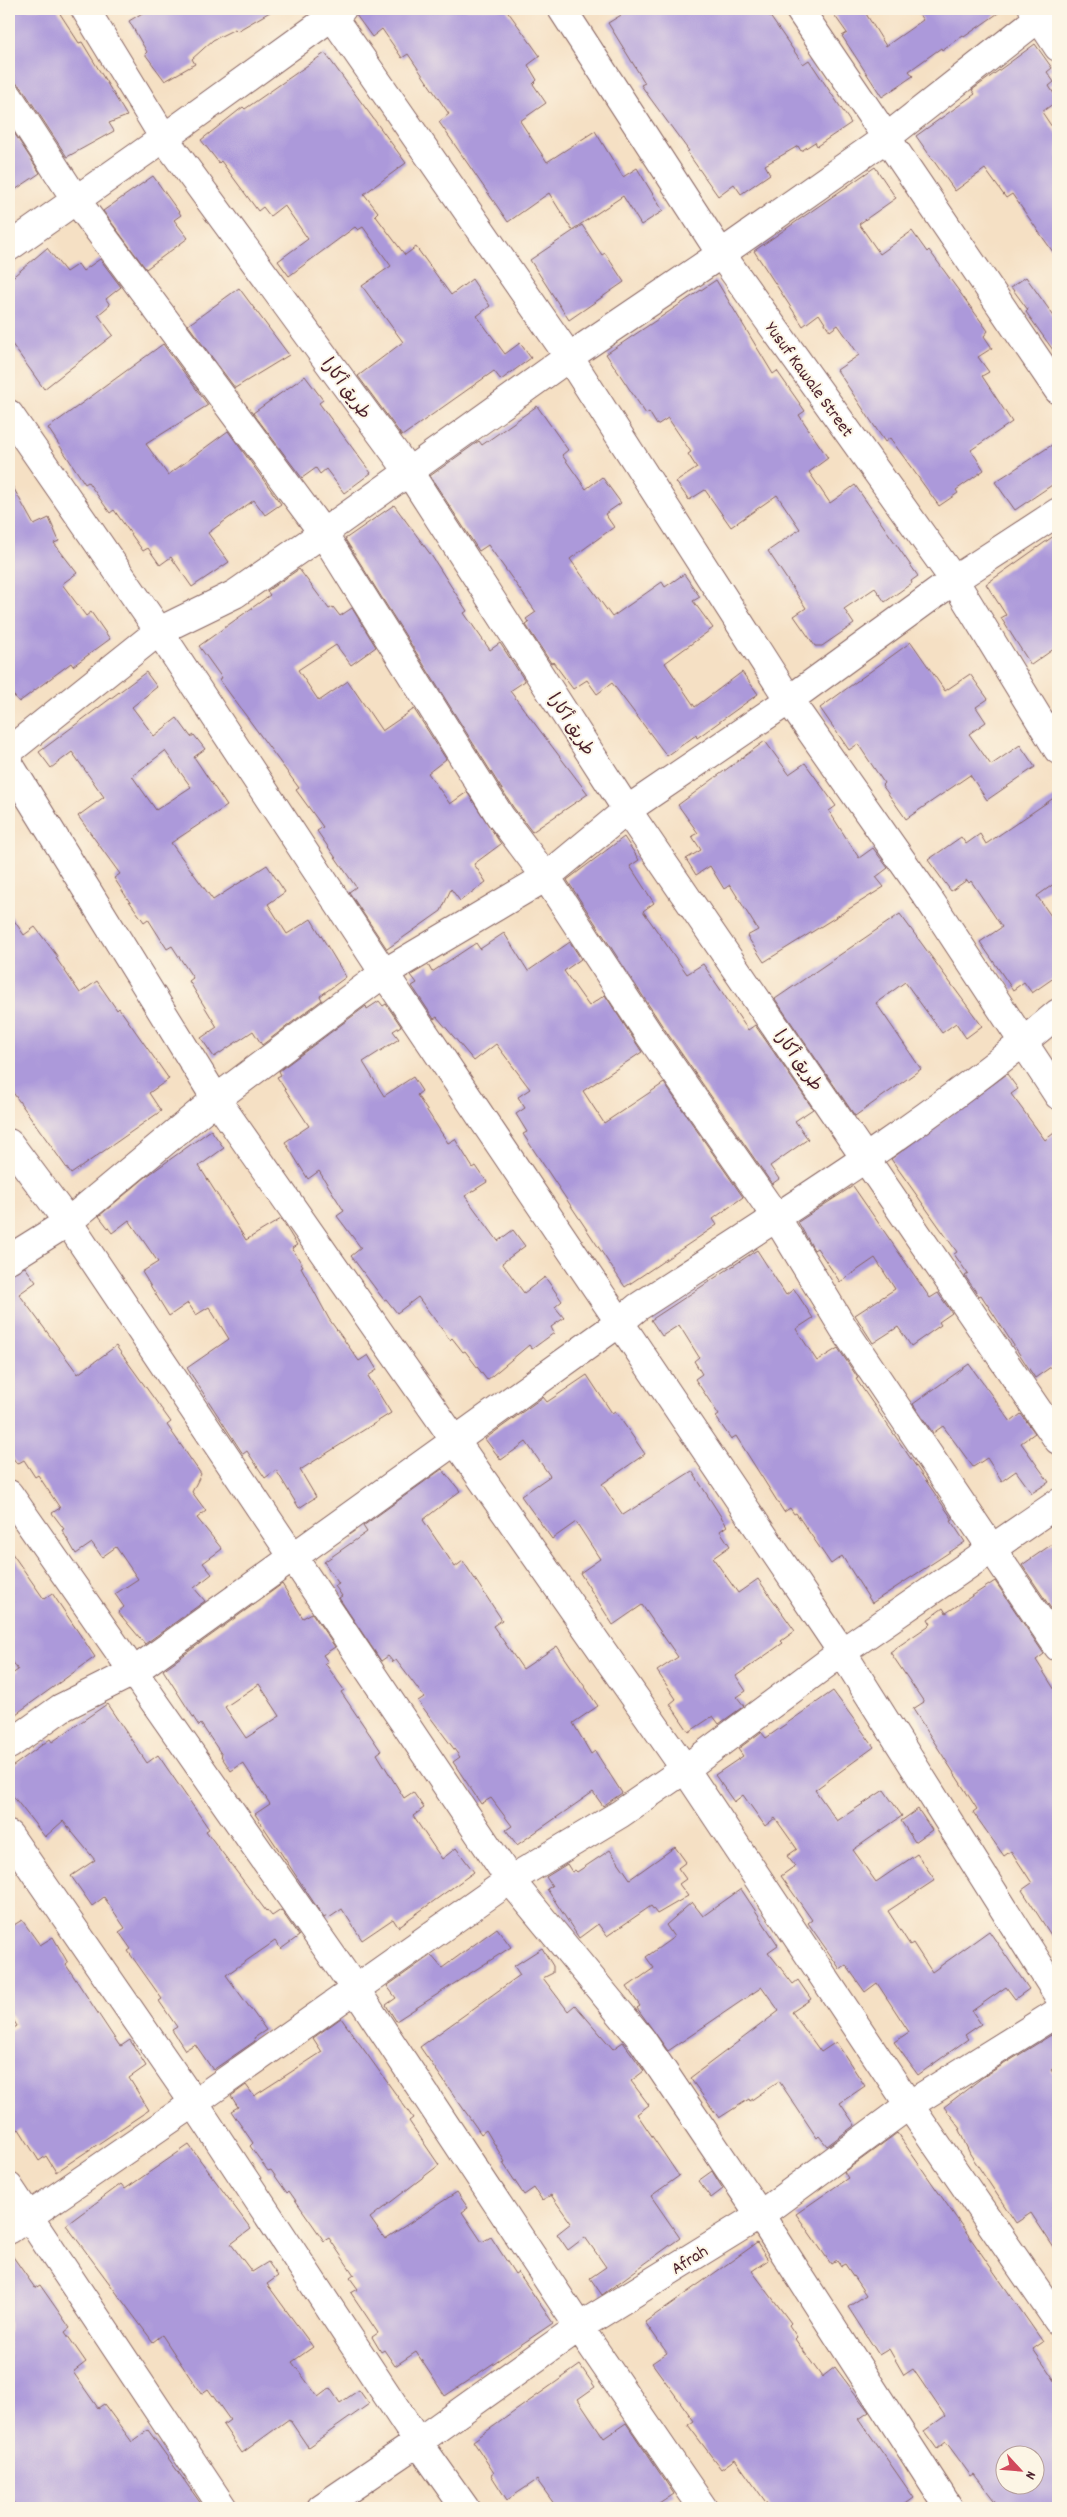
<svg xmlns="http://www.w3.org/2000/svg" width="1067" height="2517" font-family="Dekko,'Playpen Sans Arabic',sans-serif">
	<style>
		.building { fill: #ac99da; fill-rule: evenodd }
		.lines { fill: none; stroke-linecap: round; stroke-linejoin: round }
		.minor-casing { stroke: #866361; stroke-width: 30 }
		.minor { stroke: #fff; stroke-width: 28 }
		.labels { text-anchor: middle; stroke-width: 4; stroke-linejoin: round; paint-order: stroke }
		.street-label { font-size: 18px; fill: #4a1f2b; stroke: #fcf5e5 }
	</style>
	<rect width="100%" height="100%" fill="#fcf5e5"/>
	<filter id="ink" filterUnits="userSpaceOnUse"><feTurbulence type="fractalNoise" baseFrequency=".02" numOctaves="2"/><feDisplacementMap in="SourceGraphic" scale="10" xChannelSelector="R" yChannelSelector="G"/><feConvolveMatrix kernelMatrix="1 2 1 2 8 2 1 2 1" color-interpolation-filters="sRGB"/></filter>
	<filter id="wash" filterUnits="userSpaceOnUse"><feTurbulence type="fractalNoise" baseFrequency=".0096" numOctaves="4" result="noise"/><feDisplacementMap in="SourceGraphic" scale="20" xChannelSelector="R" yChannelSelector="G"/><feGaussianBlur stdDeviation="1.12" result="paint"/><feColorMatrix in="noise" values="0 0 0 0 0 0 0 0 0 0 0 0 0 0 0 0 0 1.4 0 .05"/><feComposite in="paint" operator="in"/></filter>
	<g filter="url(#wash)">
		<rect width="100%" height="100%" fill="#f5e0c4"/>
		<g id="blocks">
			<path class="building" d="M9,9H57L79,43L82,42L127,116L109,123L114,131L67,157L22,88L16,83L9,81Z
				M149,9H275L237,31L235,29L213,40L192,59L195,64L165,81L145,54L147,52L129,21Z
				M357,9H506L540,56L528,65L537,80L533,84L546,103L520,121L547,162L595,131L623,177L637,168L663,211L641,225L623,196L572,230L549,193L508,222L439,122L449,114L408,54L402,58L382,29L372,37L356,15Z
				M631,9H765L803,64L809,60L851,123L817,146L815,142L801,151L798,146L765,165L770,174L741,194L734,184L718,196L687,152L689,151L650,98L641,85L645,83L608,23Z
				M830,9H863L886,46L923,20L915,9H1004L964,37L963,35L942,50L941,48L909,71L913,76L882,97L842,36L847,33Z
				M1035,44L1052,68L1047,72L1054,82L1049,86L1058,100L1042,112L1058,136V259L1012,194L1006,198L985,169L955,191L916,136L975,94L972,90Z
				M325,53L406,163L364,194L378,212L375,215L405,255L416,247L451,295L472,279L490,306L477,316L505,354L520,343L531,358L501,380L494,371L402,436L358,376L403,342L362,286L391,266L363,227L358,230L355,227L289,276L278,261L308,239L284,205L270,216L263,207L258,211L221,161L219,163L201,140L243,107L245,109Z
				M9,125L40,173L9,194Z
				M875,167L896,198L859,224L880,254L912,231L927,252L929,250L988,331L984,336L992,348L978,357L989,372L982,376L1012,422L971,450L984,470L956,490L958,493L939,506L890,438L885,442L837,370L859,355L838,325L830,331L819,314L803,326L754,251Z
				M153,176L181,215L174,220L188,238L146,269L103,211Z
				M582,225L602,255L605,253L624,282L569,320L530,260Z
				M47,248L66,272L78,264L83,271L100,259L121,287L106,299L110,305L98,315L113,335L44,389L9,340V280Z
				M1026,277L1058,322V357L1026,312L1028,310L1011,287Z
				M716,280L773,374L777,371L805,411L799,415L828,458L809,472L830,503L855,485L918,576L911,581L912,583L885,602L875,588L844,609L854,624L822,646H815L794,616L806,608L768,551L800,529L777,495L731,527L705,490L689,500L676,482L697,468L688,454L691,452L668,418L657,425L649,412L646,414L606,354Z
				M239,288L289,355L235,388L188,325Z
				M163,344L208,405L146,444L168,475L228,431L281,504L265,515L254,500L208,533L229,562L192,587L171,557L160,565L148,548L143,551L114,510L110,513L88,482L85,484L48,428Z
				M305,376L323,400L319,403L371,473L344,493L326,469L320,474L316,468L302,478L253,413Z
				M537,406L568,450L562,455L586,489L602,477L621,503L605,514L614,527L570,559L612,617L662,582L665,587L684,574L700,597L693,601L713,628L665,663L695,707L742,672L758,694L697,738L696,735L667,756L612,683L597,694L587,680L573,689L553,662L551,663L526,625L529,623L526,619L536,612L488,545L479,551L430,476L479,441L482,445Z
				M1058,441V481L1015,510L995,482Z
				M9,480L34,525L49,518L59,541L54,543L77,573L62,584L86,616L91,612L110,639L73,666L71,663L19,702L9,690Z
				M394,505L431,555L467,611L464,613L490,650L500,643L525,681L510,691L588,794L532,832L513,807L345,539Z
				M1058,533V646L1031,665L1001,618L1006,615L986,584Z
				M299,569L329,609L333,607L340,616L352,608L376,647L351,665L336,645L298,670L319,701L348,681L382,731L414,709L446,759L428,773L450,804L467,792L501,844L474,864L486,882L460,901L451,889L441,911L387,949L349,892L356,887L317,831L323,827L296,790L299,788L219,679L222,678L199,646L270,595L267,591Z
				M911,642L945,691L970,674L988,699L976,707L986,722L969,734L991,765L1020,745L1035,767L987,800L970,775L906,819L882,785L884,783L858,744L849,750L820,708Z
				M146,672L157,687L132,707L154,736L177,718L191,737L194,735L205,749L194,757L227,806L171,843L213,900L267,865L285,892L268,904L287,934L311,919L346,977L320,996L322,1000L262,1045L253,1031L214,1057L201,1038L217,1027L189,981L193,978L172,946L167,949L148,919L144,922L129,901L114,878L120,874L78,816L104,797L72,752L51,768L39,752ZM165,751L191,787L156,810L132,776Z
				M765,741L789,774L805,763L836,806L829,811L859,858L873,848L888,868L876,877L884,887L764,962L747,936L758,930L730,885L724,889L710,866L696,875L686,859L701,850L692,836L698,833L678,805Z
				M1058,795V881L1037,896L1058,926V975L1032,993L1024,982L1013,990L980,942L1002,927L971,881L969,883L967,880L951,891L928,860L961,837L966,844L980,834L986,844Z
				M624,837L639,860L630,866L654,903L643,911L687,974L703,964L748,1030L755,1025L813,1109L795,1121L808,1139L770,1166L779,1179L772,1184L663,1027L567,880Z
				M9,913L24,935L35,927L58,957L56,958L80,993L97,981L117,1010L119,1008L169,1079L149,1093L161,1111L71,1174L9,1087Z
				M900,914L982,1026L966,1038L956,1023L942,1033L905,982L876,1003L921,1069L855,1116L775,999Z
				M504,933L528,971L570,942L581,959L564,971L589,1006L605,995L642,1052L583,1091L604,1123L664,1083L743,1197L713,1219L717,1225L625,1287L523,1134L527,1132L516,1114L525,1108L518,1097L530,1089L496,1044L474,1061L437,1017L434,1019L412,986L417,983L411,975L428,965L432,972L476,943L480,949Z
				M379,1001L383,1006L386,1004L401,1026L393,1031L399,1039L363,1062L384,1096L413,1077L422,1091L417,1095L448,1143L455,1139L473,1168L476,1166L487,1182L465,1196L498,1241L513,1230L525,1246L502,1263L524,1293L545,1277L562,1301L555,1307L564,1318L551,1327L554,1333L532,1349L529,1345L487,1380L465,1351L463,1352L452,1338L450,1340L418,1297L397,1313L386,1299L384,1300L351,1256L361,1248L337,1216L344,1211L319,1171L308,1179L285,1142L309,1126L277,1077L281,1075L279,1071L366,1006L367,1009Z
				M1007,1074L1018,1089L1011,1094L1045,1140L1058,1130V1362L1035,1378L981,1295L979,1296L965,1276L968,1274L954,1254L957,1252L891,1159Z
				M211,1130L224,1148L199,1166L246,1240L281,1219L297,1245L292,1248L303,1266L301,1267L329,1319L359,1361L368,1355L377,1370L368,1376L391,1413L300,1470L316,1497L299,1508L276,1470L265,1478L247,1451L243,1454L187,1368L229,1339L209,1307L196,1315L188,1303L169,1316L142,1272L158,1262L129,1220L112,1233L99,1216L147,1176Z
				M853,1186L930,1298L938,1293L952,1313L939,1322L941,1325L911,1346L898,1327L873,1343L855,1315L895,1289L875,1258L840,1282L817,1248L814,1250L798,1222Z
				M757,1250L786,1295L794,1289L813,1318L796,1329L817,1361L838,1348L858,1378L856,1379L953,1520L951,1521L965,1542L872,1603L842,1556L831,1564L796,1513L794,1514L790,1508L784,1512L736,1436L731,1439L716,1417L719,1415L695,1379L702,1374L694,1361L699,1357L679,1325L662,1336L651,1320Z
				M25,1267L36,1282L19,1294L78,1374L116,1346L171,1422L167,1425L201,1474L192,1492L206,1511L197,1518L222,1549L203,1563L212,1574L194,1588L205,1601L145,1644L118,1612L124,1607L115,1594L138,1579L116,1547L102,1557L92,1543L76,1554L62,1530L64,1529L52,1513L60,1508L38,1475L35,1477L24,1460L17,1464L9,1452V1274Z
				M969,1364L1011,1422L1021,1414L1035,1433L1021,1443L1049,1482L1032,1493L1016,1471L1002,1481L987,1458L973,1467L943,1426L933,1433L913,1404Z
				M587,1375L612,1413L615,1411L645,1454L602,1484L623,1515L692,1471L727,1526L720,1531L730,1546L713,1558L738,1593L758,1579L795,1631L781,1641L783,1643L736,1676L746,1691L737,1697L744,1706L719,1724L713,1716L689,1732L670,1704L676,1699L657,1671L678,1657L642,1605L613,1625L580,1573L600,1559L576,1522L552,1539L521,1496L550,1476L526,1442L501,1460L485,1439L543,1397L547,1402Z
				M442,1469L460,1491L423,1520L455,1567L463,1561L502,1620L493,1626L523,1669L557,1646L598,1706L573,1723L591,1754L595,1751L622,1793L603,1806L593,1792L517,1845L506,1830L512,1826L491,1798L481,1804L453,1762L460,1757L418,1701L424,1697L396,1660L393,1662L388,1656L381,1661L339,1598L342,1596L335,1586L339,1584L324,1562L367,1532L363,1526Z
				M1058,1540V1619L1022,1565Z
				M9,1549L44,1599L52,1593L95,1657L9,1719V1676L18,1670L9,1656Z
				M995,1581L1044,1654L1036,1660L1058,1695V1946L1022,1890L1032,1883L1011,1851L1004,1856L973,1812L977,1809L913,1709L924,1702L890,1652L931,1624L928,1619L943,1608L946,1613Z
				M282,1584L303,1618L312,1613L335,1647L323,1655L328,1662L325,1663L344,1690L341,1692L381,1751L377,1754L404,1798L413,1792L424,1808L413,1816L442,1859L456,1848L474,1872L398,1927L393,1919L362,1940L342,1909L329,1918L327,1916L324,1918L255,1814L270,1804L243,1763L231,1771L221,1756L222,1755L201,1724L199,1726L163,1670ZM259,1684L280,1716L246,1738L225,1707Z
				M833,1691L874,1747L815,1790L837,1821L884,1790L902,1816L853,1850L876,1882L917,1854L935,1880L888,1911L910,1945L913,1943L932,1972L989,1931L1029,1989L1015,1999L1006,1987L972,2011L981,2024L965,2035L968,2039L918,2075L894,2042L909,2032L877,1983L865,1992L846,1965L840,1969L808,1923L812,1920L781,1876L795,1866L787,1856L797,1849L775,1818L765,1826L743,1795L734,1802L715,1775L743,1756L738,1749L761,1732L766,1738Z
				M107,1704L147,1763L158,1755L209,1829L206,1831L266,1911L267,1910L272,1916L281,1910L299,1936L281,1949L275,1941L226,1975L266,2030L254,2038L255,2041L213,2070L195,2044L185,2050L172,2030L177,2027L159,2001L162,1999L128,1951L131,1949L119,1932L125,1928L104,1897L92,1906L71,1876L95,1860L63,1821L45,1837L9,1791V1769L50,1739L52,1742Z
				M918,1809L932,1830L915,1842L901,1821Z
				M675,1847L686,1862L678,1868L686,1879L679,1884L688,1896L657,1914L651,1906L607,1936L598,1924L579,1938L547,1889L552,1886L546,1877L567,1864L572,1872L575,1870L577,1872L610,1850L630,1879Z
				M741,1889L778,1945L768,1952L793,1984L798,1980L811,1999L792,2012L821,2052L836,2042L865,2086L840,2103L855,2125L827,2146L819,2136L817,2138L779,2081L750,2101L749,2099L719,2118L690,2078L779,2011L762,1987L668,2051L637,2008L640,2006L627,1987L654,1968L646,1957L674,1937L666,1925L692,1902L703,1916Z
				M22,1920L40,1945L53,1937L68,1963L66,1965L119,2045L121,2046L130,2040L146,2066L129,2078L149,2110L56,2172L46,2156L39,2161L19,2129L9,2135V2031L17,2026L9,2013V1928Z
				M497,1928L511,1947L396,2021L386,2005L396,1998L387,1986L431,1955L442,1968Z
				M542,1948L553,1966V1973L543,1978L568,2011L575,2005L613,2049L623,2042L644,2071L631,2081L649,2105L637,2114L679,2176L651,2196L680,2238L602,2295L590,2278L606,2267L585,2237L568,2250L557,2234L571,2223L551,2195L542,2200L534,2188L524,2195L503,2163L505,2162L486,2130L481,2134L420,2047L520,1975L514,1966Z
				M341,2018L413,2118L409,2121L439,2165L370,2218L385,2239L457,2192L468,2208L462,2212L482,2242L491,2237L515,2274L518,2272L553,2323L445,2396L416,2352L395,2366L384,2350L381,2352L372,2337L378,2333L351,2293L358,2289L350,2278L354,2275L329,2238L324,2241L289,2191L287,2193L271,2170L268,2171L250,2146L253,2143L231,2111L238,2107L231,2096L246,2085L254,2096L322,2052L313,2038Z
				M1056,2032L1058,2035V2064L1051,2070L1058,2080V2254L1031,2213L1016,2223L970,2154L959,2130L961,2129L944,2107L983,2077Z
				M897,2133L1043,2342L1033,2349L1058,2385V2508H1000L974,2474L971,2476L946,2442L937,2449L924,2431L945,2416L913,2369L904,2375L889,2349L879,2355L848,2307L866,2295L845,2264L841,2266L837,2260L831,2264L796,2214L848,2178L844,2172ZM1004,2454H1034V2484H1004Z
				M189,2145L251,2229L231,2244L252,2272L268,2262L278,2276L267,2284L313,2347L292,2362L318,2397L330,2388L340,2403L359,2390L369,2404L308,2447L289,2419L242,2453L223,2425L230,2420L208,2389L201,2394L162,2335L153,2342L66,2225L121,2184L125,2189Z
				M712,2171L723,2189L711,2198L698,2181Z
				M757,2243L768,2260L752,2271L791,2323L789,2325L797,2337L795,2339L822,2377L835,2367L869,2412L859,2419L914,2498L900,2508H770L735,2459L721,2469L688,2425L694,2421L652,2363L667,2353L645,2322Z
				M9,2251L35,2288L40,2285L70,2328L65,2332L86,2362L73,2372L98,2408L104,2404L132,2442L148,2430L204,2508H17L9,2496Z
				M580,2365L595,2387L578,2399L604,2438L626,2423L674,2494L653,2508H557L537,2480L507,2500L491,2475L494,2473L473,2441Z"/>
		</g>
	</g>
	<g filter="url(#ink)">
		<use href="#blocks" fill-opacity="0" stroke="#866361" stroke-width="1"/>
		<g class="lines">
			<g class="minor-casing">
				<path id="minor" d="M85,9L164,138L409,472L627,810L1058,1440
					M327,9L569,357L789,700L931,902L1058,1095
					M562,9L721,254L954,580L1058,750
					M799,9L1058,390
					M1033,9L1058,47
					M9,97L76,200L323,533L500,816L546,877L650,1036L776,1217L844,1329L1058,1647
					M9,247L164,138L342,9
					M9,414L159,631L384,973L842,1652L1058,1995
					M9,751L159,631L235,594L323,533L569,357L721,254L886,138L1050,9
					M9,764L216,1099L685,1769L909,2105L1058,2321
					M9,1143L68,1222L510,1880L642,2040L760,2215L949,2508
					M9,1259L68,1222L216,1099L384,973L546,877L627,810L789,700L954,580L1058,512
					M9,1494L356,1990L579,2327L703,2508
					M9,1745L61,1708L133,1672L619,1323L638,1307C781,1214 928,1124 1058,1013
					M9,1835L194,2103L418,2442L465,2508
					M9,2187L223,2508
					M9,2230L194,2103L510,1880L620,1814L685,1769L842,1652L1058,1503
					M321,2508L418,2442L579,2327L760,2215L909,2105L1058,2012"/>
			</g>
			<use href="#minor" class="minor"/>
		</g>
	</g>
	<g class="labels">
		<g class="street-label">
			<text transform="translate(810 379) rotate(54)" y="6">Yusuf Kawale Street</text>
			<text transform="translate(347 388) rotate(54)" y="6">طريق أكارا</text>
			<text transform="translate(572 724) rotate(57)" y="6">طريق أكارا</text>
			<text transform="translate(799 1060) rotate(55)" y="6">طريق أكارا</text>
			<text transform="translate(689 2259) rotate(-32)" y="6">Afrah</text>
		</g>
	</g>
	<rect width="1067" height="2517" fill="none" stroke="#fcf5e5" stroke-width="30"/>
	<g transform="translate(1020 2470) rotate(116)"><circle r="24" fill="#fcf5e5" stroke="#b59f9b"/>
	<path d="M0-4L9 19L0 12L-9 19Z" fill="#d1495b"/>
	<text y="-8" font-size="14" font-weight="bold" text-anchor="middle" fill="#4a1f2b">N</text>
	</g>
</svg>
